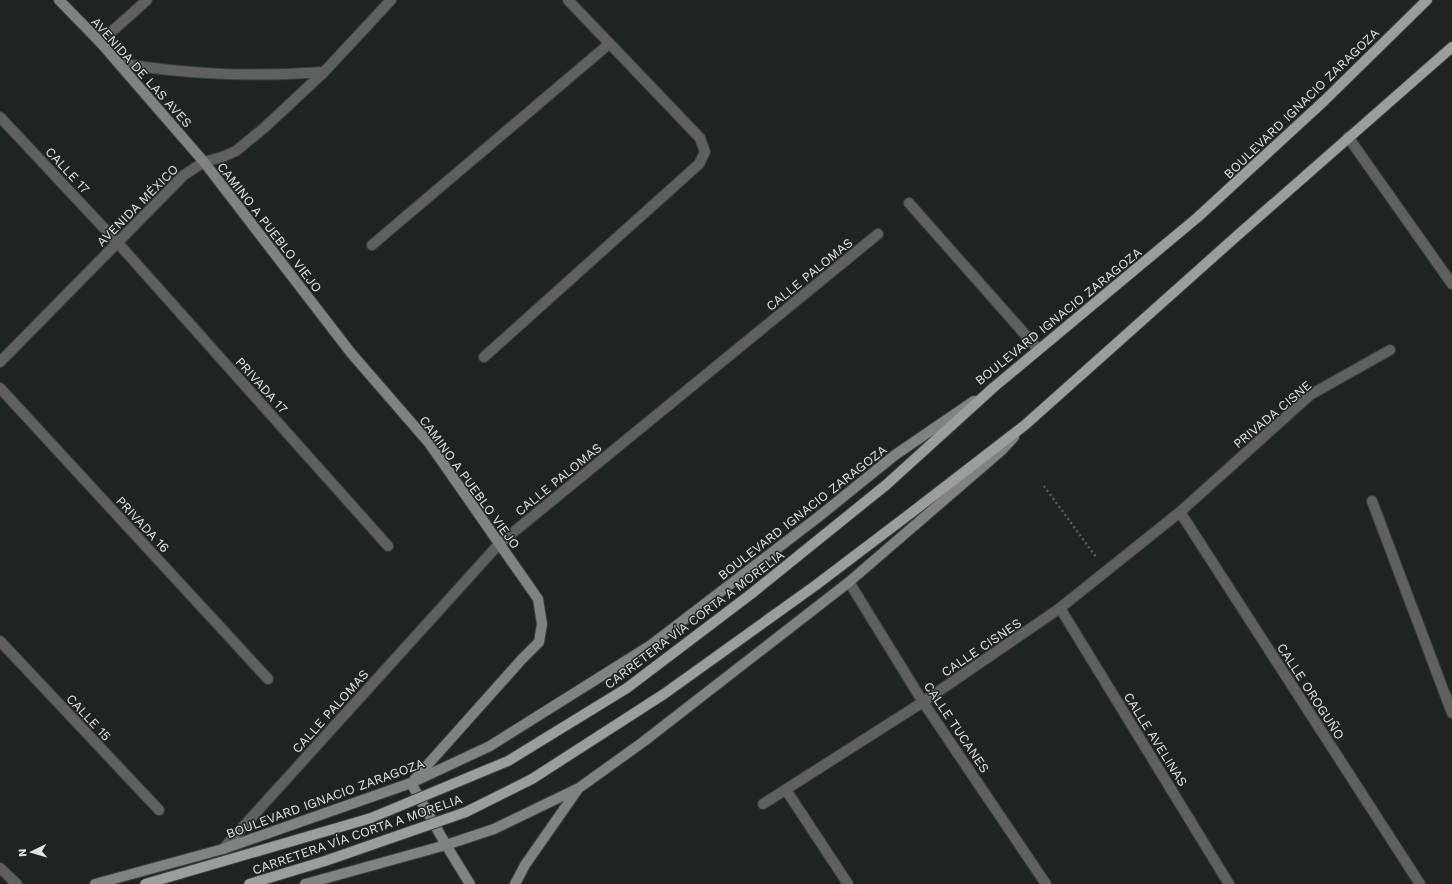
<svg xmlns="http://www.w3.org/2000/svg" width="1452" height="884" font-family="'Work Sans',sans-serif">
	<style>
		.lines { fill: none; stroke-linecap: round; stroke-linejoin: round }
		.lane-casing { stroke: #393f3d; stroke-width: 12 }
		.street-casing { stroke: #393f3d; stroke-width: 12 }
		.secondary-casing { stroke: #393f3d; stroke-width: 12 }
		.primary-casing { stroke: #393f3d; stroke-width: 12 }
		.path { stroke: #5a605e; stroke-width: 2.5; stroke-dasharray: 2 3; stroke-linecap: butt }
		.lane { stroke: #5e615f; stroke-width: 10 }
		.street { stroke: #5e615f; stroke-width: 10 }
		.secondary { stroke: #808481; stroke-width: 10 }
		.primary { stroke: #9a9f9b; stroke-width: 10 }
		.primary-bridge-casing { stroke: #393f3d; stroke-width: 12; stroke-linecap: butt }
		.primary-bridge { stroke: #9a9f9b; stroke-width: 10 }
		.labels { text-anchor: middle; stroke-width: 3; stroke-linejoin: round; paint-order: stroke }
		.street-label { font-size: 13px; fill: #e1e5e4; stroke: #1e2422 }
	</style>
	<rect width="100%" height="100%" fill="#1e2422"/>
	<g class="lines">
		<g class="lane-casing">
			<path id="lane" d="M909,203L1038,349"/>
		</g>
		<g class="street-casing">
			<path id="street" d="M100,42L147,0
				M118,63C191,75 251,77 324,72
				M0,117L117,242L388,546
				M1348,137L1452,284
				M372,245L609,44
				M484,357L699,164L705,152L700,138L568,0
				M0,362L184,175L204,162L222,157L236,151L264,128L324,72L391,0
				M0,388L268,679
				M1372,501L1452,713
				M1180,512L1420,884
				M849,582L923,702L1046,884
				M1060,608L1229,884
				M0,641L159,810
				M786,790L848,884
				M763,804L923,702L1060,608L1180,512L1310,395L1390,350
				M223,849L499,544L878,234
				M0,868L17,884"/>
		</g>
		<g class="secondary-casing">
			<path id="secondary" d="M59,0L100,42L204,162L351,353L429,443L538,599L542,624L539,642L522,659L414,780
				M411,783L446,845L470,884
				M95,884L223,849L411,783L490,746L651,645L817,518L895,455L974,401
				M305,884L446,845L494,829L579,788L643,742L849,582L1002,450L1014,437
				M515,884L525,865L578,789"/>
		</g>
		<g class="primary-casing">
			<path id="primary" d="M886,485L994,387L1198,217L1324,101L1427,0
				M911,513L1025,425L1239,234L1452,47"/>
		</g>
		<path class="path" d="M1044,486L1096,557"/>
		<use href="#lane" class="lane"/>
		<use href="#street" class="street"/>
		<use href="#secondary" class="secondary"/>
		<use href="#primary" class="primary"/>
		<g class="primary-bridge-casing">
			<path id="primary-bridge" d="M145,884L371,818L508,761L627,688L751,594L886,485
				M249,884L325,861L466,812L532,779L664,694L816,585L911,513"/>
		</g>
		<use href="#primary-bridge" class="primary-bridge"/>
	</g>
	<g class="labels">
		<g class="street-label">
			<text transform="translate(142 72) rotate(48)" y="5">AVENIDA DE LAS AVES</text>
			<text transform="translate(1301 103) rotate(-44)" y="5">BOULEVARD IGNACIO ZARAGOZA</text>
			<text transform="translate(68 170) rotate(47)" y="5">CALLE 17</text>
			<text transform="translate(137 205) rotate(-45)" y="5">AVENIDA MÉXICO</text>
			<text transform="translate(270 227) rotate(52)" y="5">CAMINO A PUEBLO VIEJO</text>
			<text transform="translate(809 274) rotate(-39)" y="5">CALLE PALOMAS</text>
			<text transform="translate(1058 316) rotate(-39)" y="5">BOULEVARD IGNACIO ZARAGOZA</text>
			<text transform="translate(262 385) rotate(48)" y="5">PRIVADA 17</text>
			<text transform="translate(1272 414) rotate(-40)" y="5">PRIVADA CISNE</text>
			<text transform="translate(558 479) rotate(-39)" y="5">CALLE PALOMAS</text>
			<text transform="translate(470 482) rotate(54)" y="5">CAMINO A PUEBLO VIEJO</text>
			<text transform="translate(802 512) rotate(-38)" y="5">BOULEVARD IGNACIO ZARAGOZA</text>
			<text transform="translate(143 524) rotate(47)" y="5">PRIVADA 16</text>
			<text transform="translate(694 619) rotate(-37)" y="5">CARRETERA VÍA CORTA A MORELIA</text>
			<text transform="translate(981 647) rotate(-34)" y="5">CALLE CISNES</text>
			<text transform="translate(1311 691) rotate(57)" y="5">CALLE OROGUÑO</text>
			<text transform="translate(330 711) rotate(-48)" y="5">CALLE PALOMAS</text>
			<text transform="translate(89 717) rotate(47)" y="5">CALLE 15</text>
			<text transform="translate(957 727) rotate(56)" y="5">CALLE TUCANES</text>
			<text transform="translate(1156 739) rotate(58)" y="5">CALLE AVELINAS</text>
			<text transform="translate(325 798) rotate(-20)" y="5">BOULEVARD IGNACIO ZARAGOZA</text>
			<text transform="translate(357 834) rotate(-19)" y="5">CARRETERA VÍA CORTA A MORELIA</text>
		</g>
	</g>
	<g transform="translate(32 852) rotate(265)" stroke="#1e2422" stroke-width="3" paint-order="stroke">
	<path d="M0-3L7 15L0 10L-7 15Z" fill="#e1e5e4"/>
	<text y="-6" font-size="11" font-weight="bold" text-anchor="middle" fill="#e1e5e4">N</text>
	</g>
</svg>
